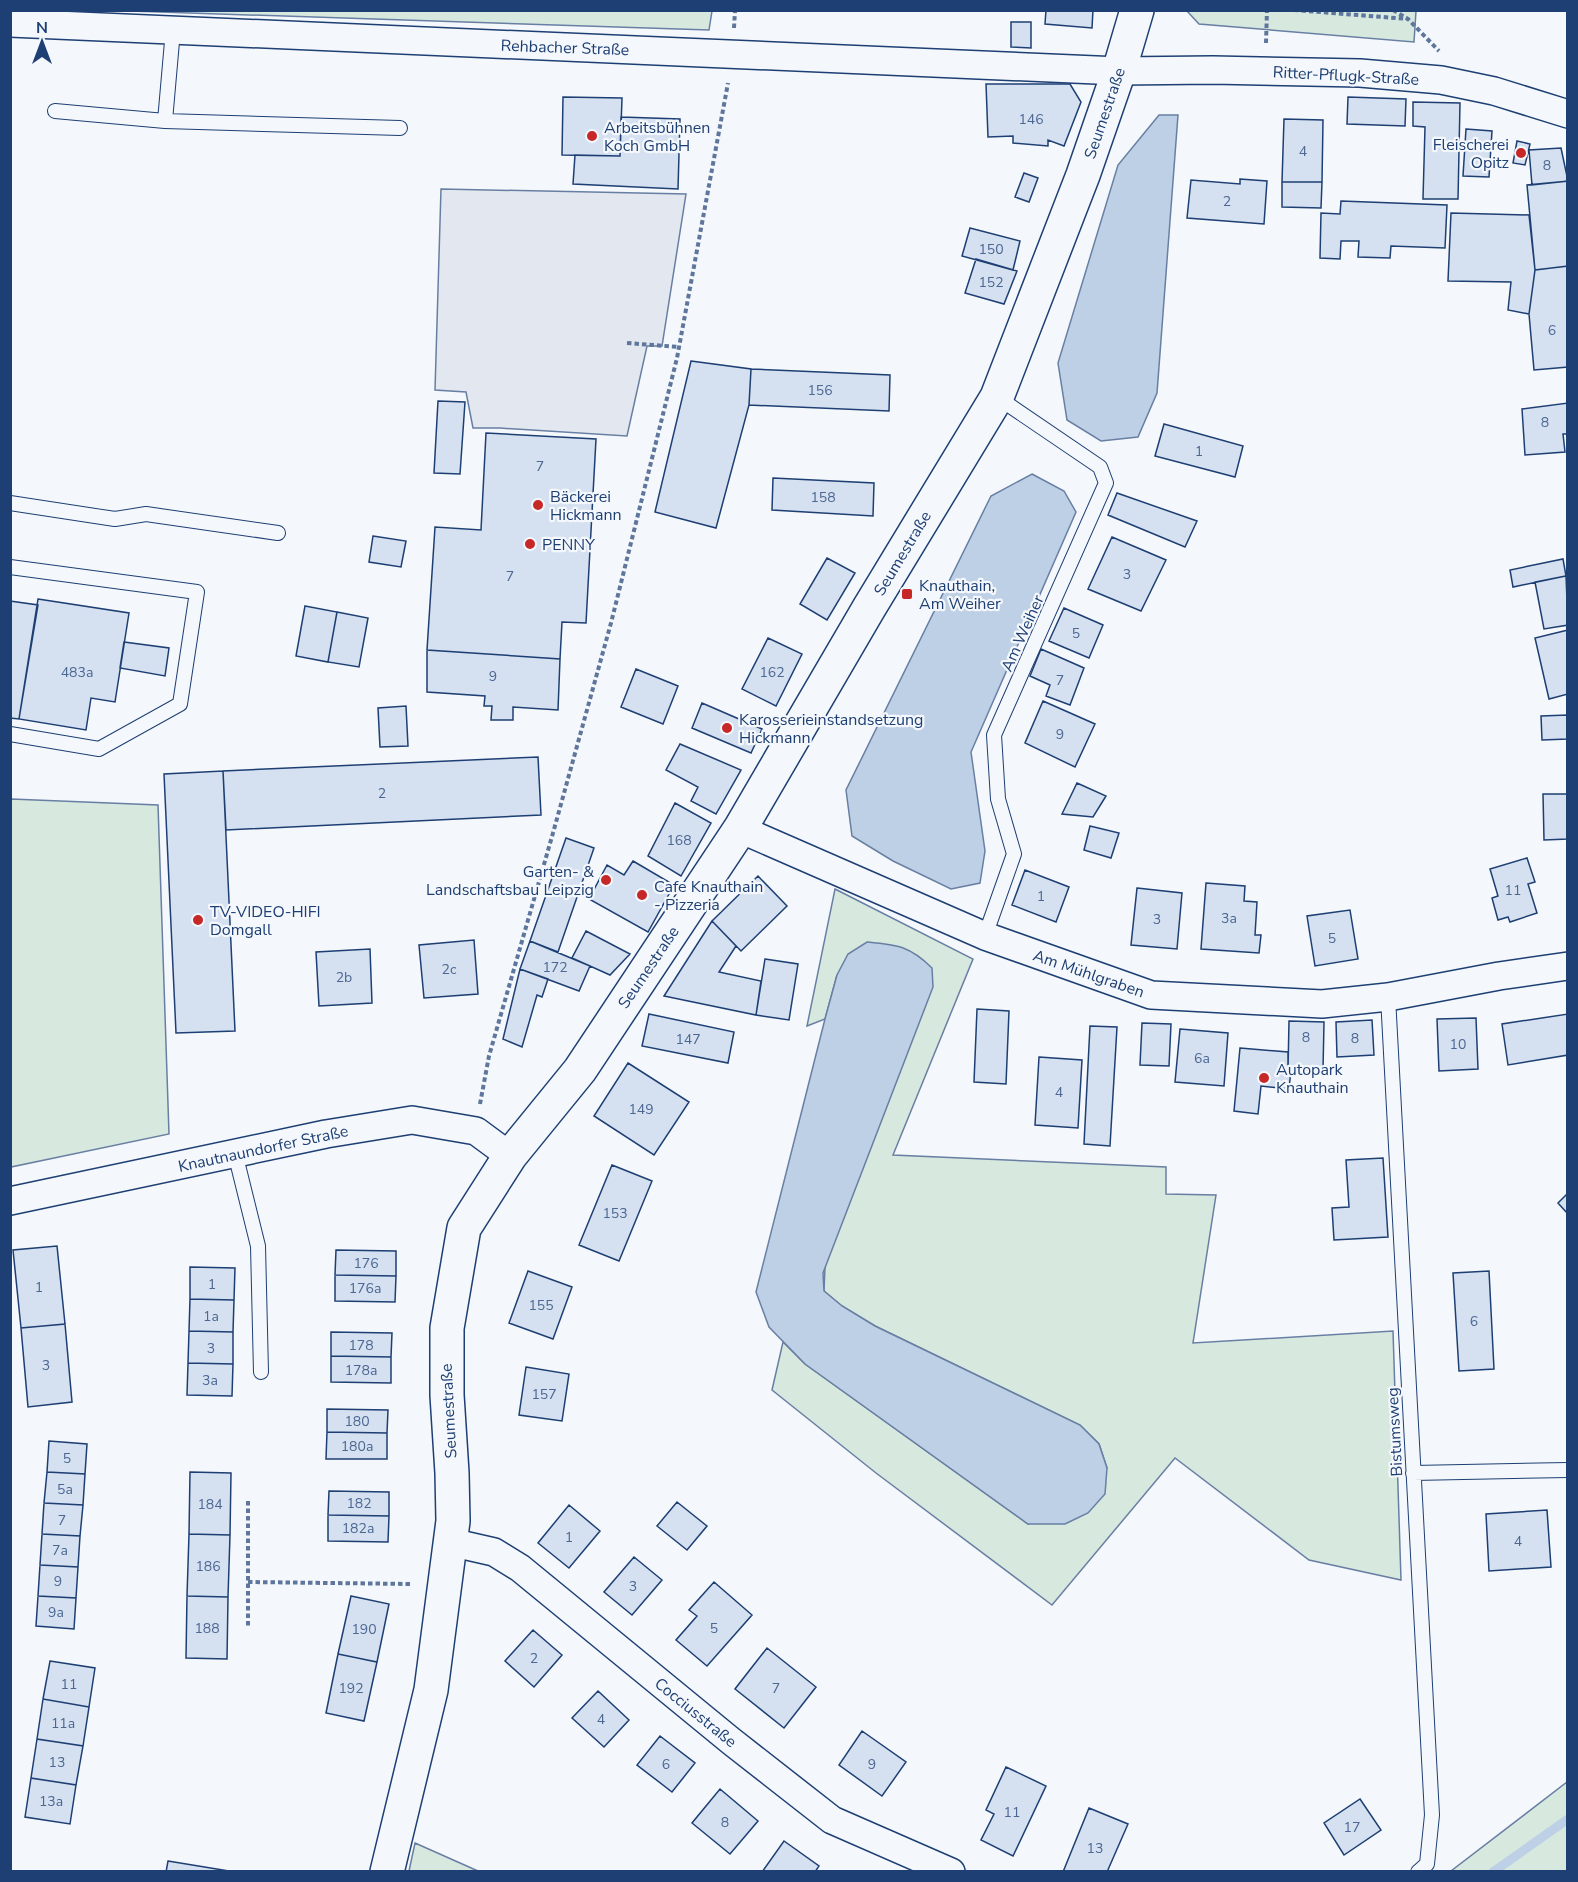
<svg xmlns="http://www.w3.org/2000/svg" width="1578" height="1882" font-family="'Nunito Sans',sans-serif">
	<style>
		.green { fill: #d7e8df; stroke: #687fa3; stroke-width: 1.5 }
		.parking { fill: #e3e8f0; stroke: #687fa3; stroke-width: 1.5 }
		.water { fill: #bed0e5; stroke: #687fa3; stroke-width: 1.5 }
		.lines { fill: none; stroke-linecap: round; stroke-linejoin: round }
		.stream { stroke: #bed0e5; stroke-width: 9 }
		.building { fill: #d5e0f0; stroke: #1d3f73; stroke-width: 1.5 }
		.service-casing { stroke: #1d3f73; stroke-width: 16 }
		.minor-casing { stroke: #1d3f73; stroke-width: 30 }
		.tertiary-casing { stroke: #1d3f73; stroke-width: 36 }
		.path { stroke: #5e769c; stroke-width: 4; stroke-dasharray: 4.5 3; stroke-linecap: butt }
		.service { stroke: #f4f7fb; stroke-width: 14 }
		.minor { stroke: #f4f7fb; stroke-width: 27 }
		.tertiary { stroke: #f4f7fb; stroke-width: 33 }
		.poi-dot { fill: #c62828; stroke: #f4f7fb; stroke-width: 2 }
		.labels { text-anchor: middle; stroke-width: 4.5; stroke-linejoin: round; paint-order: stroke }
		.number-label { font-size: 14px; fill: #4b6792 }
		.street-label { font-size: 16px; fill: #1d3f73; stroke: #f4f7fb }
		.poi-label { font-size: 16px; fill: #1d3f73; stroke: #f4f7fb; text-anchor: start }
	</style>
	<rect width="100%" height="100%" fill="#f4f7fb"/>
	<path class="green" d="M130,11L712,10V11L709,30Z
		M1187,11H1416L1414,42L1199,24Z
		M11,799L158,805L169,1134L11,1167Z
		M835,889L973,959L893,1155L1166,1167V1194L1216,1195L1193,1343L1393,1331L1401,1580L1309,1560L1175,1458L1052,1605L876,1473L772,1390L783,1342L805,1364L1028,1524L1107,1468L1099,1444L1080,1425L875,1326L842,1306L824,1291L837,975L825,1019L807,1026Z
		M1567,1782V1871H1451Z
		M415,1843L478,1871H409Z"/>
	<path class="parking" d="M441,189L686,194L662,346H647L627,436L500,428H473L466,392L435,390Z"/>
	<path class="water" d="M1159,115H1178L1157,393L1138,437L1101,441L1067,420L1058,363L1118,165Z
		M1032,474L1064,491L1076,512L971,752L985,851L980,883L951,889L893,861L852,836L846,790L991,496Z
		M867,942C898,945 910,946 932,968L933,987L823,1273L824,1291L842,1306L875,1326L1080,1425L1099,1444L1107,1468L1105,1494L1088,1513L1065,1524H1028L805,1364L769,1327L756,1292L825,1019L837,975L848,954Z"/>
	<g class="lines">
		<path class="stream" d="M1493,1872L1568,1819"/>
	</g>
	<path class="building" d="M1046,10H1093L1092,28L1045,24Z
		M1011,22H1031V48L1011,47Z
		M986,84H1070L1081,102L1064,146L1048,140V146L1013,143V136L988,137Z
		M563,97L622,98L620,156L562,155Z
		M1348,97L1406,99L1405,126L1347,124Z
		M1413,102L1460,103L1458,199H1423L1425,127L1413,126Z
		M621,117L680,119L678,189L573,184L575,155L620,156Z
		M1284,119L1323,120L1322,182H1282Z
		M1466,129L1492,131L1489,177L1463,176Z
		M1517,141L1530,144L1525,165L1513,163Z
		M1561,148L1568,181L1532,185L1529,150Z
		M1024,173L1038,178L1029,202L1015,197Z
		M1240,179L1267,181L1264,224L1187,218L1191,180L1240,184Z
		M1568,181V266L1535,270L1527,185Z
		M1282,182H1322L1321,208L1282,207Z
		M1341,201L1447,205L1445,248L1391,246L1390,258L1358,257L1359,241H1341L1340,259L1320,258L1321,213L1340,214Z
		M1451,213L1529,215L1535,270L1529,314L1508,310L1511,282L1448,281Z
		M970,228L1020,241L1013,270L962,256Z
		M976,259L1017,271L1004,304L965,293Z
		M1568,266V367L1534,370L1529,314L1535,270Z
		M691,361L751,369L749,405L716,528L655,512Z
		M751,369L890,375L889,411L749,405Z
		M438,401L465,402L460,474L434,473Z
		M1568,403V434H1563L1565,452L1525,455L1522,409Z
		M1164,424L1243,446L1235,477L1155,456Z
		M486,433L596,439L586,623L562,622L560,659L427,650L435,527L481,530Z
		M773,478L874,483L873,516L772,510Z
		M1117,493L1197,521L1185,547L1108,515Z
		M373,536L406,541L401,567L369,562Z
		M1112,537L1166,560L1141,611L1088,589Z
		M827,558L855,573L827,620L800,604Z
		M1563,559L1566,576L1513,587L1510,570Z
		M1566,576L1568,625L1544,629L1535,582Z
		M38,599L129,613L115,702L91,698L86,730L19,719Z
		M10,601L38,605L19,719L10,718Z
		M305,606L337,612L328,662L296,656Z
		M1064,608L1103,625L1089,658L1049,641Z
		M337,612L368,618L359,667L328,662Z
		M1568,630V694L1549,699L1535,638Z
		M768,638L802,654L776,706L742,689Z
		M124,642L169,648L165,676L120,668Z
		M1041,649L1084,668L1070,705L1046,696L1050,685L1030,676Z
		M427,650L560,659L558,710L513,707V720H491L492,706H484L485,696L427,692Z
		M636,669L678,686L663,724L621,707Z
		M1043,701L1095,724L1075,767L1025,743Z
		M702,703L762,729L751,753L692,728Z
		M406,706L408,746L380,747L378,708Z
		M1568,715V739L1542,740L1541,716Z
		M680,744L741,770L716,814L691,801L698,787L666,770Z
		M538,757L541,815L226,830L223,771Z
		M223,771L235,1031L176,1033L164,774Z
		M1077,783L1106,796L1093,817L1062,814Z
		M1543,794H1568V839L1544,840Z
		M675,803L711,823L681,876L648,856Z
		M1090,826L1119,833L1111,858L1084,850Z
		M566,838L594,848L558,952L530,941Z
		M1527,858L1535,882L1528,884L1537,913L1510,922L1508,917L1498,920L1492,898L1498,896L1490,869Z
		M633,861L674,885L648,932L589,899L607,865L624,875Z
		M1025,870L1069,887L1056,922L1012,905Z
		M758,876L787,906L741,951L712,921Z
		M1206,883L1245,886L1244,901L1257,902L1255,935H1261L1259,953L1201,949Z
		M1137,888L1182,893L1177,949L1131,945Z
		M1350,910L1358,959L1315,966L1307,916Z
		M712,921L736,946L719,972L761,981L756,1015L664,996Z
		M586,931L630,954L610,975L572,958Z
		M474,940L478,994L424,998L419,945Z
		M530,941L590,966L579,991L520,969Z
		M370,949L372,1003L319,1006L316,952Z
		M765,959L798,964L789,1020L756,1015Z
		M520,969L548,979L542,997L537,995L522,1047L503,1039Z
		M977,1009L1009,1011L1006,1084L974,1082Z
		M649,1014L734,1032L728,1063L642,1046Z
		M1568,1014V1055L1508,1065L1502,1024Z
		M1476,1018L1478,1069L1439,1071L1437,1019Z
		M1372,1020L1374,1055L1337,1057L1336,1022Z
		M1289,1021L1324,1022L1323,1070H1288Z
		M1142,1023L1171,1024L1169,1066L1140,1065Z
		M1090,1026L1117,1027L1110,1146L1084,1144Z
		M1180,1029L1228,1033L1224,1086L1175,1082Z
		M1240,1048L1288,1052V1070H1291L1289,1089L1261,1086L1258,1114L1234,1111Z
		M1039,1057L1082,1060L1078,1128L1035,1125Z
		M628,1063L689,1102L654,1155L594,1116Z
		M1383,1158L1388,1237L1334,1240L1332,1208L1349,1207L1346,1160Z
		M612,1165L652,1181L619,1261L579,1245Z
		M1568,1193V1214L1558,1203Z
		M57,1246L65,1324L21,1328L13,1250Z
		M336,1250L396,1251V1276L335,1275Z
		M190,1267L235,1268L234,1300L190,1299Z
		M528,1271L572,1287L553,1339L509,1323Z
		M1489,1271L1494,1369L1459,1371L1453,1273Z
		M335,1275L396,1276L395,1302L335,1301Z
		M190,1299L234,1300L233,1332L189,1331Z
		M65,1324L72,1402L28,1407L21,1328Z
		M189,1331L233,1332V1364L188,1363Z
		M331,1332L392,1333L391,1357L331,1356Z
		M331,1356L391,1357V1383L331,1382Z
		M188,1363L233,1364L232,1396L187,1395Z
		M526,1367L569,1374L562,1421L519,1415Z
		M327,1409L388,1410L387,1433L327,1432Z
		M327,1432L387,1433V1459H326Z
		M49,1441L87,1444L85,1474L47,1472Z
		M47,1472L85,1474L83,1505L44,1503Z
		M190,1472L231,1473L230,1535L189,1534Z
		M329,1491L389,1492V1516L328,1515Z
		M677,1502L707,1526L687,1550L657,1526Z
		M44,1503L83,1505L80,1536L42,1534Z
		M569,1505L600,1531L569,1568L538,1543Z
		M1547,1510L1551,1567L1489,1571L1486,1514Z
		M328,1515L389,1516L388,1542L328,1541Z
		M42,1534L80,1536L78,1567L40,1565Z
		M189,1534L230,1535L228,1597L187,1596Z
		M634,1557L662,1580L632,1615L604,1592Z
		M40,1565L78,1567L76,1598L38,1596Z
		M714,1582L752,1615L707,1666L676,1640L697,1616L689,1610Z
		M38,1596L76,1598L74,1629L36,1626Z
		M187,1596L228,1597L227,1659L186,1658Z
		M351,1596L389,1604L377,1662L338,1654Z
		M533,1630L562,1655L534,1687L505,1661Z
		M767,1648L816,1687L784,1728L735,1689Z
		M338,1654L377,1662L364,1721L326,1713Z
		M50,1661L95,1668L89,1707L43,1699Z
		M598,1691L629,1720L604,1747L572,1718Z
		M43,1699L89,1707L83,1746L37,1739Z
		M862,1731L906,1762L882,1796L839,1765Z
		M660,1736L695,1763L672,1792L637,1765Z
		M37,1739L83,1746L76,1785L31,1778Z
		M1006,1767L1046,1786L1013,1856L981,1840L994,1814L986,1810Z
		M31,1778L76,1785L70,1824L25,1817Z
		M720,1789L758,1821L730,1854L692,1823Z
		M1360,1799L1381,1830L1344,1855L1324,1823Z
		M1089,1808L1128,1824L1107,1872H1063Z
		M784,1841L819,1866L815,1872H762Z
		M168,1861L235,1872H166Z"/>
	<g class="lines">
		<g class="service-casing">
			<path id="service" d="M55,111L165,121L400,128
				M165,121L173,30
				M10,503L115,519L146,514L278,533
				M10,567L197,592L180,704L99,749L10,734
				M985,936L1014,854L998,799L994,735L1106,483L1100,467L997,397
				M1388,997L1432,1815L1427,1864L1418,1872
				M235,1153L258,1246L261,1372
				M1413,1473L1568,1470"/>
		</g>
		<g class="minor-casing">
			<path id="minor" d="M10,23L1119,71L1213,70L1360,73L1441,80L1494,91L1568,114
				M740,829L985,936L1151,995L1322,1004L1388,997L1499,976L1568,966
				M10,1201L326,1134L412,1120L476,1131L510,1156
				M450,1542L494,1552L520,1568L731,1741L832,1820L951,1872"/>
		</g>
		<g class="tertiary-casing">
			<path id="tertiary" d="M387,1872L431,1690L453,1521L452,1473L447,1395V1328L464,1228L510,1156L580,1070L740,829L869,608L997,397L1083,175L1119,71L1137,10"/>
		</g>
		<path class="path" d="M1294,10L1408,19
			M1393,10L1408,19L1439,51
			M734,28L735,10
			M1266,43L1267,10
			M627,343L679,347
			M480,1104L489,1056L553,833L611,623L677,358L728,83
			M248,1501V1628
			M248,1582L412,1584"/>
		<use href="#service" class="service"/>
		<use href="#minor" class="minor"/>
		<use href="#tertiary" class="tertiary"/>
	</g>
	<g class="poi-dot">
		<circle cx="592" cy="136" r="6"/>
		<circle cx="1521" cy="153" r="6"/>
		<circle cx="538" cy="505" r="6"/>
		<circle cx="530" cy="544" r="6"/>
		<rect x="901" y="588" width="12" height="12" rx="3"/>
		<circle cx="727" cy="728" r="6"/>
		<circle cx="606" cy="880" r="6"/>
		<circle cx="642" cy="895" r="6"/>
		<circle cx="198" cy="920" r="6"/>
		<circle cx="1264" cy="1078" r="6"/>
	</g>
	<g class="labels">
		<g class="number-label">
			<text x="1031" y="124">146</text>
			<text x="1303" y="156">4</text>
			<text x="1547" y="170">8</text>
			<text x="1227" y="206">2</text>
			<text x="991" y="254">150</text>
			<text x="991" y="287">152</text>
			<text x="1552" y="335">6</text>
			<text x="820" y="395">156</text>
			<text x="1545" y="427">8</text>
			<text x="1199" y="456">1</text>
			<text x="540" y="471">7</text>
			<text x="823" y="502">158</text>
			<text x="1127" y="579">3</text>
			<text x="510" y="581">7</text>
			<text x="1076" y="638">5</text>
			<text x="77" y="677">483a</text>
			<text x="772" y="677">162</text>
			<text x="493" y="681">9</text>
			<text x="1060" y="685">7</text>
			<text x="1060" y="739">9</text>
			<text x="382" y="798">2</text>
			<text x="679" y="845">168</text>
			<text x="1513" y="895">11</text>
			<text x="1041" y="901">1</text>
			<text x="1229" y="923">3a</text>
			<text x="1157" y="924">3</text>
			<text x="1332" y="943">5</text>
			<text x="555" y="972">172</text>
			<text x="449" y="974">2c</text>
			<text x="344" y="982">2b</text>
			<text x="1306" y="1042">8</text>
			<text x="1355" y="1043">8</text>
			<text x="688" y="1044">147</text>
			<text x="1458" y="1049">10</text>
			<text x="1202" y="1063">6a</text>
			<text x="1059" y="1097">4</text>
			<text x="641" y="1114">149</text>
			<text x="615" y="1218">153</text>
			<text x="366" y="1268">176</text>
			<text x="212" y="1289">1</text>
			<text x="39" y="1292">1</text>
			<text x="365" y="1293">176a</text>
			<text x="541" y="1310">155</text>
			<text x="211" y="1321">1a</text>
			<text x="1474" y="1326">6</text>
			<text x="361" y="1350">178</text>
			<text x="211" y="1353">3</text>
			<text x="46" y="1370">3</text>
			<text x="361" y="1375">178a</text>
			<text x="210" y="1385">3a</text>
			<text x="544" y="1399">157</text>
			<text x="357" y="1426">180</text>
			<text x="357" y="1451">180a</text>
			<text x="67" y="1463">5</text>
			<text x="65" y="1494">5a</text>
			<text x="359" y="1508">182</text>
			<text x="210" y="1509">184</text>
			<text x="62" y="1525">7</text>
			<text x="358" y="1533">182a</text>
			<text x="569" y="1542">1</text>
			<text x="1518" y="1546">4</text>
			<text x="60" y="1555">7a</text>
			<text x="208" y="1571">186</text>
			<text x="58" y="1586">9</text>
			<text x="633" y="1591">3</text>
			<text x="56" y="1617">9a</text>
			<text x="207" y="1633">188</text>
			<text x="714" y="1633">5</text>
			<text x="364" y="1634">190</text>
			<text x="534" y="1663">2</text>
			<text x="69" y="1689">11</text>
			<text x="351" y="1693">192</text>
			<text x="776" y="1693">7</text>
			<text x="601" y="1724">4</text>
			<text x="63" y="1728">11a</text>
			<text x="57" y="1767">13</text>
			<text x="666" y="1769">6</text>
			<text x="872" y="1769">9</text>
			<text x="51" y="1806">13a</text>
			<text x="1012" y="1817">11</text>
			<text x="725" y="1827">8</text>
			<text x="1352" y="1832">17</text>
			<text x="1095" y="1853">13</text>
		</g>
		<g class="street-label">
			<text transform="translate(565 47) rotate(2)" y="6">Rehbacher Straße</text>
			<text transform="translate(1346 75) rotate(3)" y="6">Ritter-Pflugk-Straße</text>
			<text transform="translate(1104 113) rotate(-71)" y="6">Seumestraße</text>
			<text transform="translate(902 553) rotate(-59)" y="6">Seumestraße</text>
			<text transform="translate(1022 633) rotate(-66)" y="6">Am Weiher</text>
			<text transform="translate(648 967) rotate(-56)" y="6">Seumestraße</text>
			<text transform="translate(1089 973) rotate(19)" y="6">Am Mühlgraben</text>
			<text transform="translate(263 1148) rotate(-12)" y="6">Knautnaundorfer Straße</text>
			<text transform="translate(448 1411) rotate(-93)" y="6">Seumestraße</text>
			<text transform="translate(1394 1432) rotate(-93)" y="6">Bistumsweg</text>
			<text transform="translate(696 1712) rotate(39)" y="6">Cocciusstraße</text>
		</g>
		<g class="poi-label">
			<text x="604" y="133">Arbeitsbühnen<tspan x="604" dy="18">Koch GmbH</tspan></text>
			<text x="1509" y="150" text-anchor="end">Fleischerei<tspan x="1509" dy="18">Opitz</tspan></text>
			<text x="550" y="502">Bäckerei<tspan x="550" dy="18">Hickmann</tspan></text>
			<text x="542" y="550">PENNY</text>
			<text x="919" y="591">Knauthain,<tspan x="919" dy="18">Am Weiher</tspan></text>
			<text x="739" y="725">Karosserieinstandsetzung<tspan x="739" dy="18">Hickmann</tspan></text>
			<text x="594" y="877" text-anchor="end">Garten- &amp;<tspan x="594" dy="18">Landschaftsbau Leipzig</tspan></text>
			<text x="654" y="892">Cafe Knauthain<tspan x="654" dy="18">- Pizzeria</tspan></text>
			<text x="210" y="917">TV-VIDEO-HIFI<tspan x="210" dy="18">Domgall</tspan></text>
			<text x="1276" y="1075">Autopark<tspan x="1276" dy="18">Knauthain</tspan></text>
		</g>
	</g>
	<rect width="1578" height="1882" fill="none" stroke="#1d3f73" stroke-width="24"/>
	<g transform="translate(42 42)" stroke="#f4f7fb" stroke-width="4.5" paint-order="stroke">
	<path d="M0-4.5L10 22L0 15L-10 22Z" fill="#1d3f73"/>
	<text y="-9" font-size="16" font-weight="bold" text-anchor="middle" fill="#1d3f73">N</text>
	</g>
</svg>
